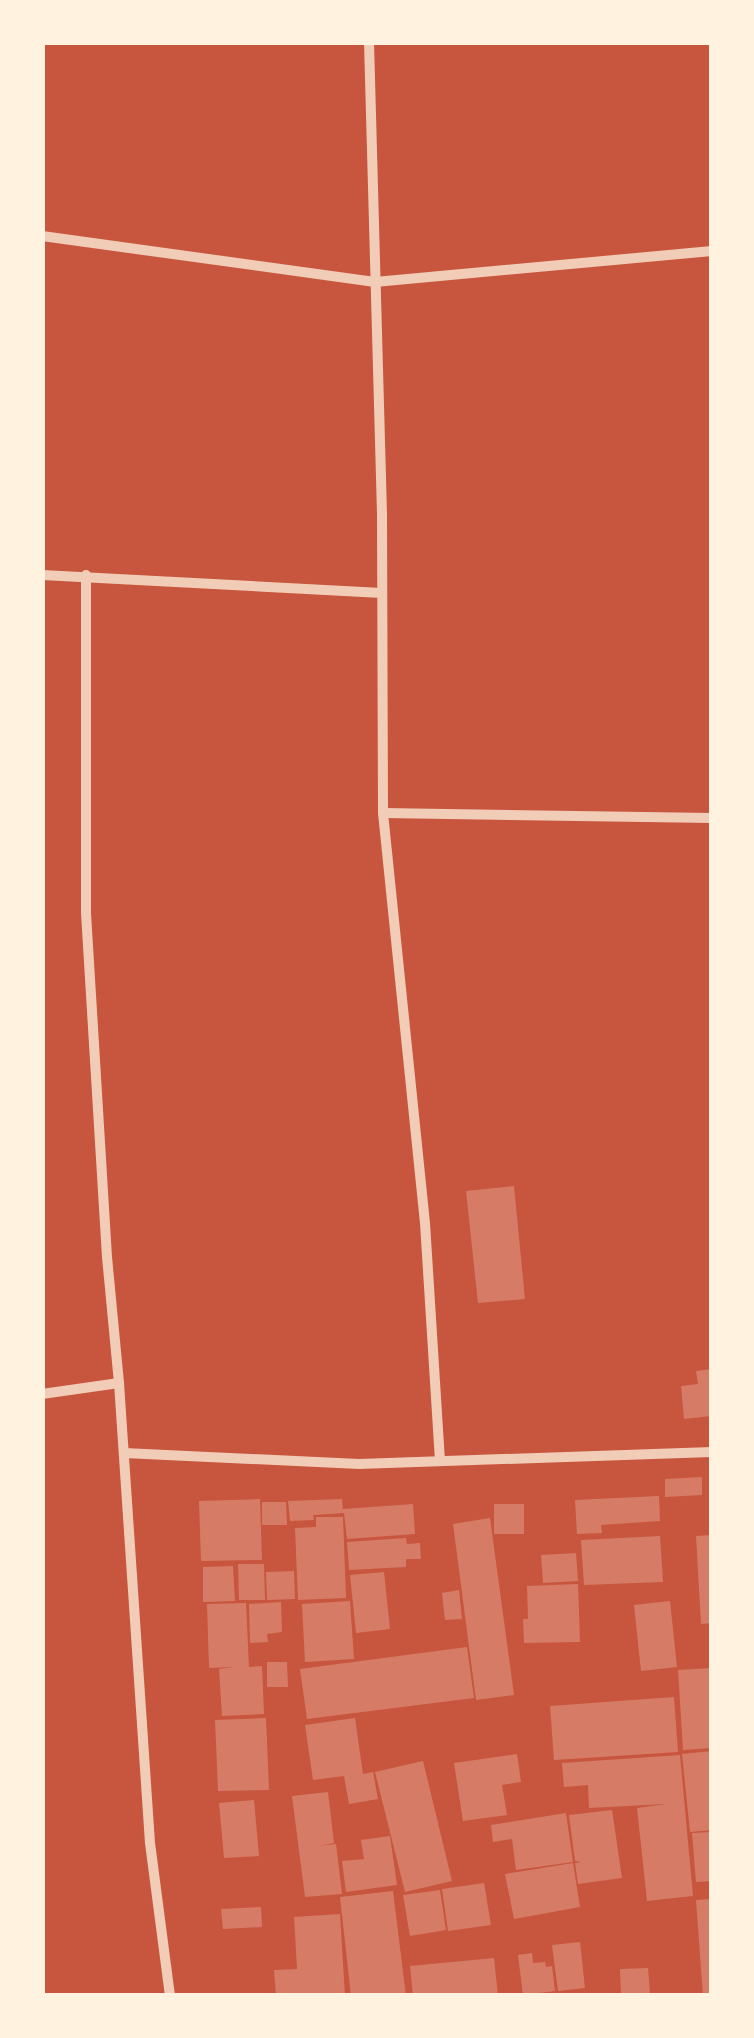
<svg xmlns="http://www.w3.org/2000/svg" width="754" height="2038" viewBox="0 0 754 2038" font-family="Karla,sans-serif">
<rect width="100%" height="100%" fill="#c8553d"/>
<!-- building -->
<g fill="#d67c66">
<path d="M514 1186 525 1299 478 1303 466 1191Z"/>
<path d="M712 1369V1416L684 1419 681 1386 698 1384 696 1371Z"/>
<path d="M702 1477V1495L665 1497V1479Z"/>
<path d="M659 1496 660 1521 601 1525 602 1533 577 1534 575 1500Z"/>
<path d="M260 1499 262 1560 201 1561 199 1501Z"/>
<path d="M342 1499 343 1509 413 1504 415 1534 347 1539 344 1513 313 1515 314 1520 290 1521 288 1501Z"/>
<path d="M262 1502H286L287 1525H262Z"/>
<rect x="494" y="1504" width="30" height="30"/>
<path d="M316 1517H343L346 1598 298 1600 295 1528 316 1527Z"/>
<path d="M490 1518 514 1695 476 1700 453 1524Z"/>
<path d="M712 1535V1623L701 1624 696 1536Z"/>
<path d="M660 1536 663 1582 584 1585 581 1540Z"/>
<path d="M406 1538 407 1544 420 1543 421 1559H406V1567L349 1570 347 1542Z"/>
<path d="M576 1553 578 1581 543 1583 541 1555Z"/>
<path d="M238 1564H264L265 1600H239Z"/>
<path d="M233 1566 235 1601 203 1602V1567Z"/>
<path d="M294 1571 295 1599 267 1600 266 1572Z"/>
<path d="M384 1572 390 1629 356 1633 350 1575Z"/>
<path d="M578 1584 580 1642 524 1643 523 1619H528L527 1586Z"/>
<path d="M459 1590 462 1619 445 1620 442 1593Z"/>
<path d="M350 1601 354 1659 305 1662 302 1604Z"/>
<path d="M670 1601 677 1667 641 1671 634 1605Z"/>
<path d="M281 1602 282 1632 267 1634 268 1642 250 1643 249 1604Z"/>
<path d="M246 1603 249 1667 262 1666 264 1714 222 1716 219 1669 234 1667 209 1668 207 1604Z"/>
<path d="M467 1647 474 1698 307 1719 300 1669Z"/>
<path d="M267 1662H287L288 1687H267Z"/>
<path d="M712 1668V1748L683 1750 678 1670Z"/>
<path d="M674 1697 678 1752 554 1760 550 1706Z"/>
<path d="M266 1718 269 1790 218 1791 215 1720Z"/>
<path d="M355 1718 363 1774 373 1772 378 1799 349 1804 344 1776 313 1780 305 1725Z"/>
<path d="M712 1751V1830L690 1832 682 1754Z"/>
<path d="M517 1754 521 1782 502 1785 507 1815 463 1821 454 1763Z"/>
<path d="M680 1755 693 1896 647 1901 637 1808 666 1804 589 1808 588 1785 564 1787 562 1763Z"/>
<path d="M423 1761 452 1881 405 1892 375 1772Z"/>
<path d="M328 1792 334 1843 319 1846 336 1844 342 1894 305 1897 292 1796Z"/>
<path d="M254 1800 259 1856 224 1858 219 1803Z"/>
<path d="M612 1810 622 1878 578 1884 575 1863 581 1862 575 1861 569 1815Z"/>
<path d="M566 1813 573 1862 516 1870 512 1839 493 1842 491 1825Z"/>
<path d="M712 1832V1881L696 1882 692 1833Z"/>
<path d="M390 1836 397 1885 346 1892 342 1861 364 1859 361 1840Z"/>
<path d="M573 1863 580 1907 514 1919 505 1874Z"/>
<path d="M484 1883 491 1925 448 1931 442 1889Z"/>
<path d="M440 1890 446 1930 410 1936 403 1895Z"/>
<path d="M393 1891 406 1996H351L340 1897Z"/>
<path d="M712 1899V1996H703L696 1900Z"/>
<path d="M261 1907 262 1927 223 1929 221 1909Z"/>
<path d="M340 1914 345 1996H276L274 1970 297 1969 294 1917Z"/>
<path d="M580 1942 585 1988 558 1991 552 1945Z"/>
<path d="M532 1953 533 1963 545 1962 546 1967 552 1966 555 1991 523 1995 518 1955Z"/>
<path d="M494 1958 498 1996H413L410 1966Z"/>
<path d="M648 1968 650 1993 621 1995 620 1969Z"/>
</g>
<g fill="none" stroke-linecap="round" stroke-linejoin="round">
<!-- minor -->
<g stroke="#f1ccb7" stroke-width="10">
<path d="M369 42 382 514 383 813 425 1223 440 1461"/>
<path d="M42 236 375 282 712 251"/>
<path d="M42 575 382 593"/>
<path d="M86 575V913L107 1257 119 1383 150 1843 170 1996"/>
<path d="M383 813 712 818"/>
<path d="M42 1394 119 1383"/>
<path d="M124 1453 359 1464 712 1452"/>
</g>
</g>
<!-- border -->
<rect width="754" height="2038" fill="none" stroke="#fff3e0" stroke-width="90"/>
</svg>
